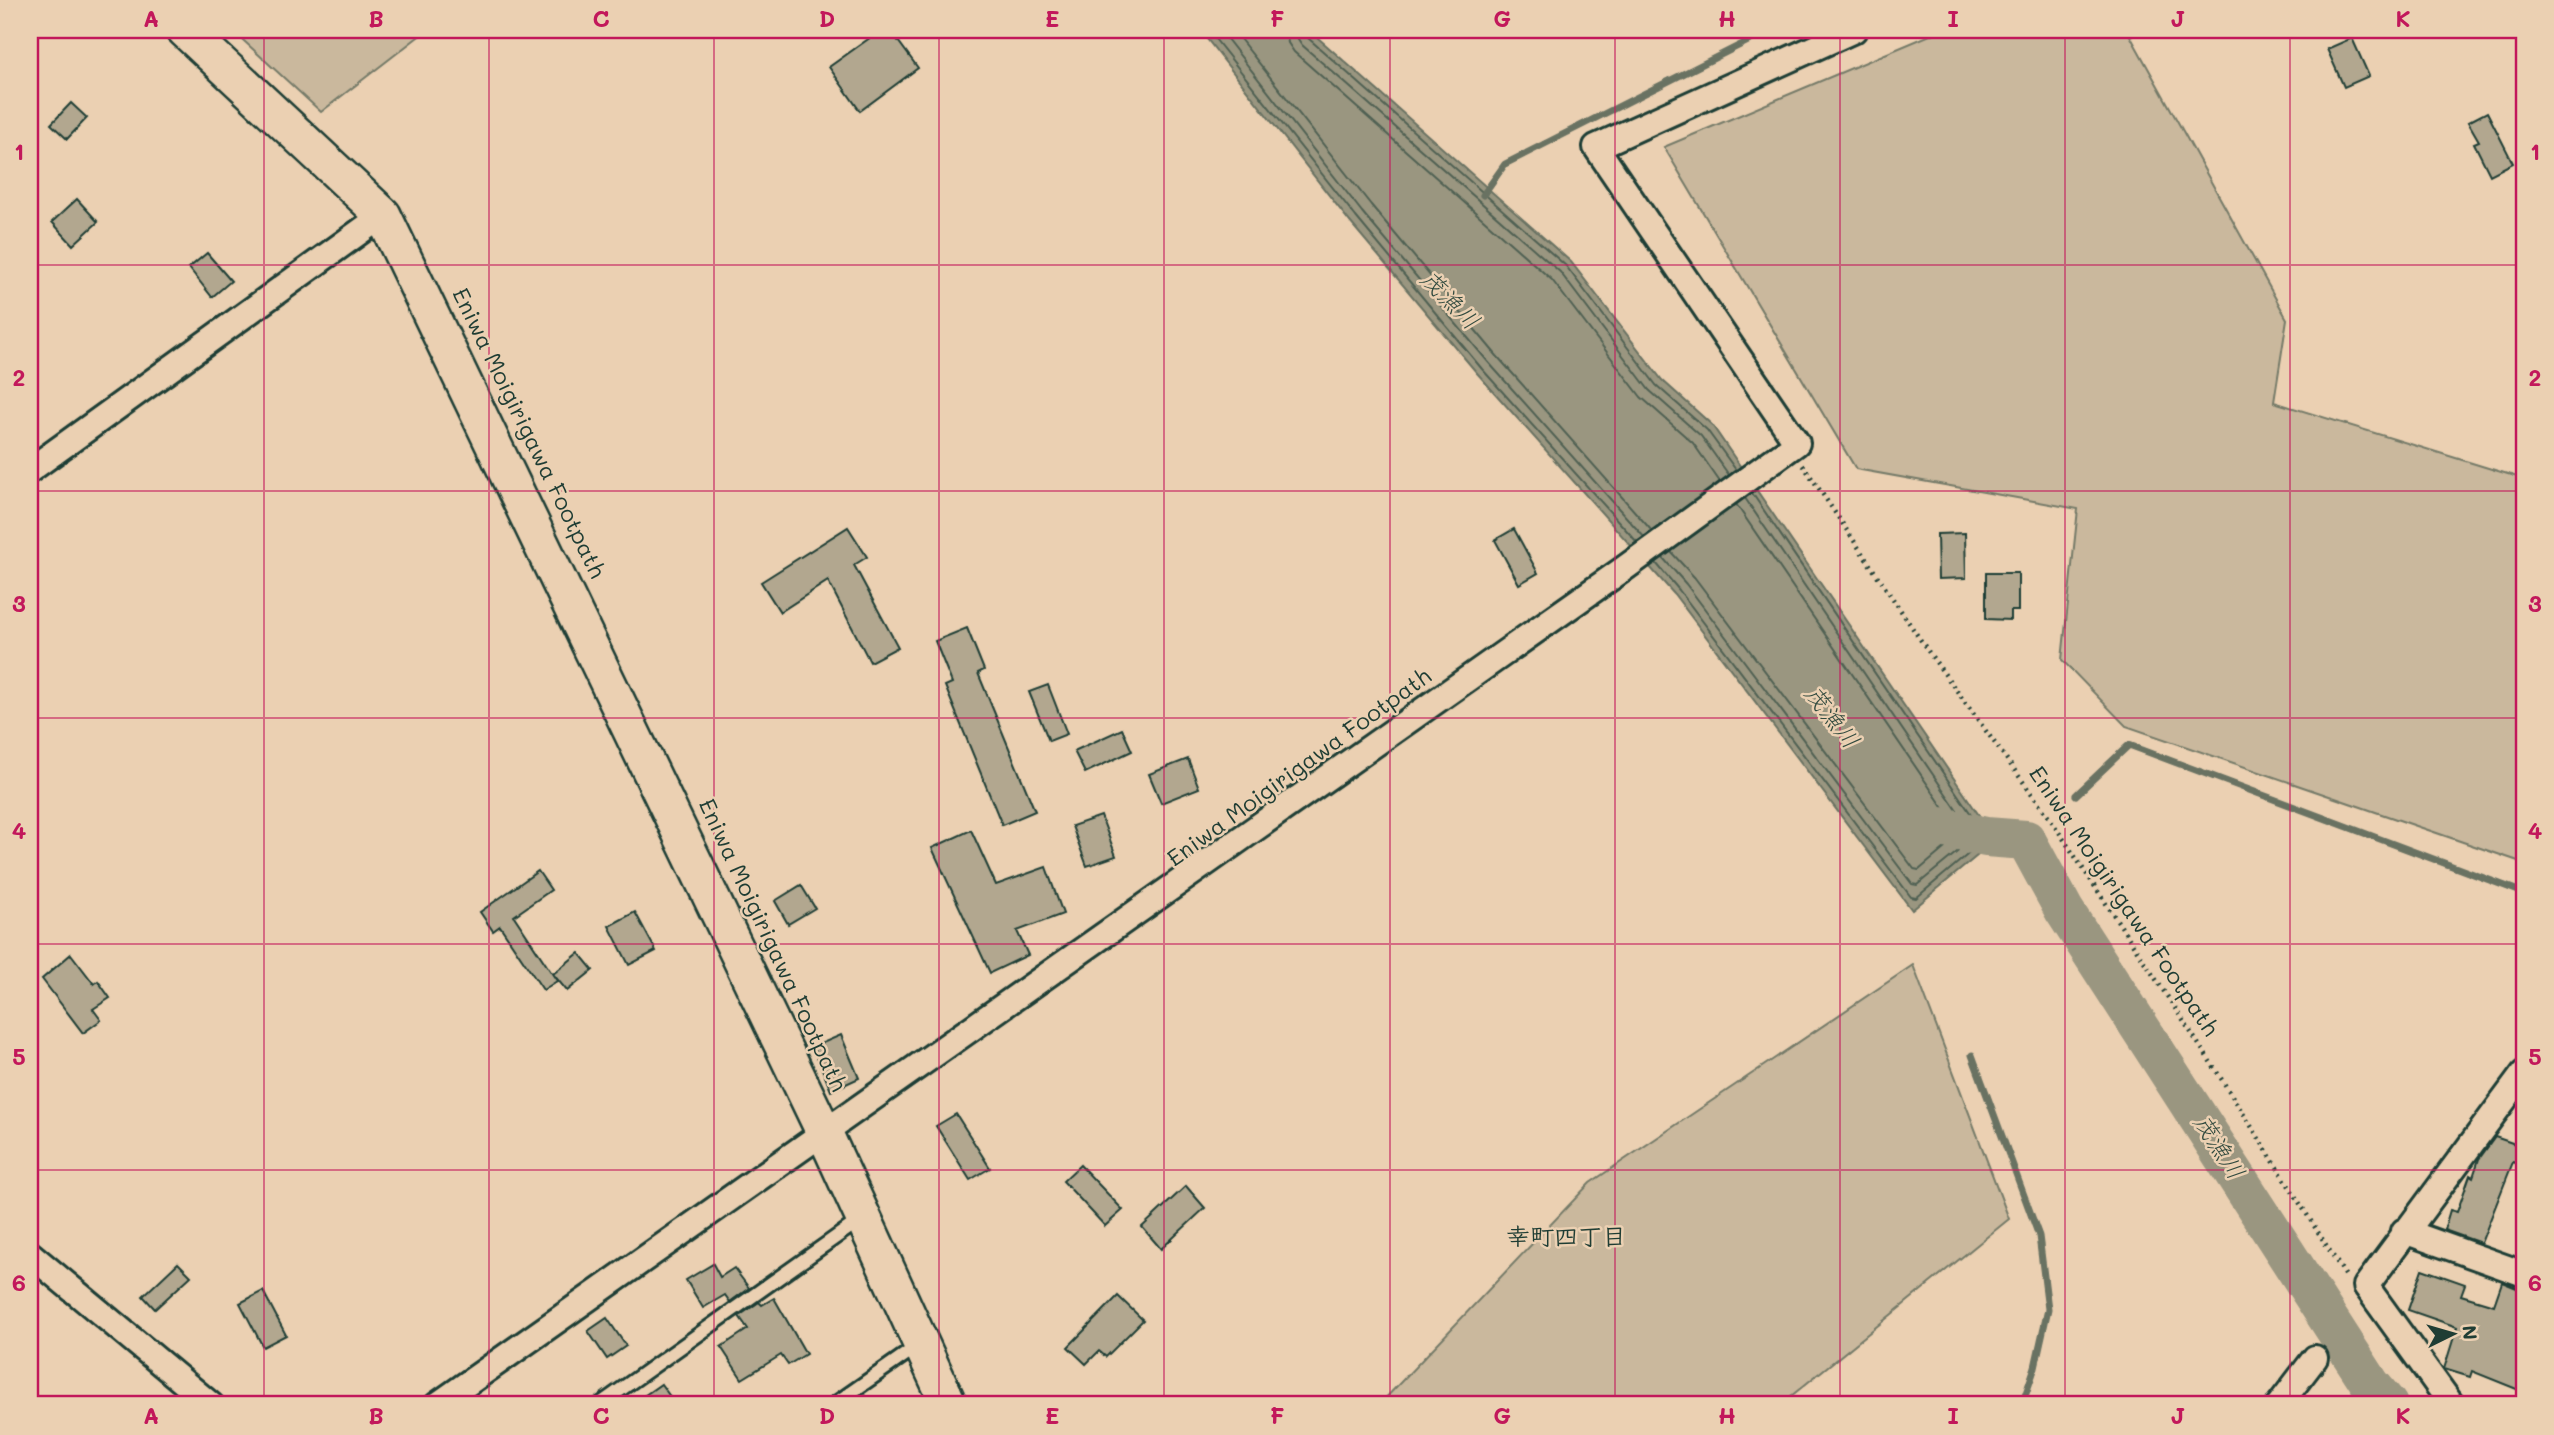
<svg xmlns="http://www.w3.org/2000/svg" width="2554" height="1435" viewBox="0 0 2554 1435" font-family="Mali,'Klee One',sans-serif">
<rect width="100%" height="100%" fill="#ebd0b2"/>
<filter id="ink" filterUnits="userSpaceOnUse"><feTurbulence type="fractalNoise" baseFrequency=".0143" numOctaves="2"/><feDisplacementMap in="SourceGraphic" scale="14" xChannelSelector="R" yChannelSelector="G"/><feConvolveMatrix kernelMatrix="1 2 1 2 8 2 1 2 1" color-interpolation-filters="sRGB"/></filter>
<g filter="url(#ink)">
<!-- green -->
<g fill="#cab89d" stroke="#747a68" stroke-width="2">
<path d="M232 30H427L321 112Z"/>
<path d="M1942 30H2127L2287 319 2274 402 2524 479V863L2126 726 2062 660 2078 509 1856 469 1664 147Z"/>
<path d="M1913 965 2009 1219 1780 1405H1740L1738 1403 1735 1405H1379L1590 1183Z"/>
</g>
<!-- water -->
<path fill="#9a9680" stroke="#697262" stroke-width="2" d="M1200 30H1309L1571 262 1662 380 1712 425 1996 840 1912 910 1674 594 1477 373 1350 222Z"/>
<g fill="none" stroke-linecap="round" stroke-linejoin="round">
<!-- shore -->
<g stroke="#506152" stroke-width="2">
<path d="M1208 30 1356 217 1482 369 1637 542"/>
<path d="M1220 30 1362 212 1489 363 1644 537"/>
<path d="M1233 30 1371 205 1497 356 1652 531"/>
<path d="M1286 30 1288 43 1294 52 1552 280 1641 397 1693 443 1720 482"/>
<path d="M1296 30 1298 39 1302 45 1560 272 1649 390 1701 436 1729 475"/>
<path d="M1305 30 1308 38 1566 266 1656 385 1707 430 1736 470"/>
<path d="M1671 552 1695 578 1914 869 1919 870 1959 836 1960 832 1736 504"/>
<path d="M1663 558 1686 584 1912 884 1917 885 1973 839 1974 835 1745 498"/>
<path d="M1656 563 1679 590 1911 897 1916 898 1985 840 1986 836 1752 493"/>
</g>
<!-- stream -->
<g stroke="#697262" stroke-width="7">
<path d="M1483 195 1505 164 1770 30"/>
<path d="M2076 795 2129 745 2524 893"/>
<path d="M1972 1055 2039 1236 2048 1309 2035 1367 2022 1405"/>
</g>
<!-- river -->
<path stroke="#9a9680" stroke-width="40" d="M1941 827 1986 837 2026 840 2064 910 2371 1385 2388 1405"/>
</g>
<!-- building -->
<g fill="#b2a78f" stroke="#1f3d34" stroke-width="2">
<path d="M881 30H890L918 68 860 111 829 67Z"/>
<path d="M2352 38 2369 76 2344 87 2327 49Z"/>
<path d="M71 103 87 118 67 139 51 124Z"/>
<path d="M2487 112 2513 163 2490 175 2474 143 2479 141 2468 122Z"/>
<path d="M77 199 98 222 73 245 52 222Z"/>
<path d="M207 253 231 281 212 297 189 268Z"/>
<path d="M848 527 867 557 854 565 898 647 870 662 828 581 780 612 761 582Z"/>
<path d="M1514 529 1538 573 1519 584 1495 540Z"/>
<path d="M1965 533 1966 578 1938 579 1937 534Z"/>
<path d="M1986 573H2018V611H2010V620L1986 619Z"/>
<path d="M967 628 984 670 978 673 1035 811 1002 825 945 686 952 683 935 641Z"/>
<path d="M1048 685 1067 734 1049 741 1029 692Z"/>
<path d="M1122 729 1132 751 1085 773 1074 751Z"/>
<path d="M1188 759 1199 788 1161 803 1149 774Z"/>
<path d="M1101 816 1116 856 1087 866 1072 826Z"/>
<path d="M971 830 996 885 1046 867 1063 914 1017 931 1028 955 990 973 932 848Z"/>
<path d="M538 871 551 890 514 916 557 981 543 990 500 926 493 931 480 912Z"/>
<path d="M801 885 815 908 788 924 775 901Z"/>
<path d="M635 912 656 951 629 965 609 926Z"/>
<path d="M579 953 593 970 567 991 553 974Z"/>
<path d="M71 954 94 984 98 981 110 998 93 1009 101 1020 83 1033 42 979Z"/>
<path d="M841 1035 859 1078 831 1091 813 1047Z"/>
<path d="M956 1114 990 1168 970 1180 936 1126Z"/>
<path d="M2495 1137 2524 1147V1166L2513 1162 2481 1243 2444 1230 2450 1210 2457 1212 2470 1175 2473 1177 2479 1159Z"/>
<path d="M1080 1165 1123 1210 1105 1226 1063 1181Z"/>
<path d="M1186 1186 1205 1208 1161 1249 1142 1227Z"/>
<path d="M178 1263 191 1276 155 1309 143 1296Z"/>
<path d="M713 1264 720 1277 734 1268 749 1288 730 1302 725 1295 703 1308 686 1280Z"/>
<path d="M2422 1269 2465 1284 2461 1295 2494 1305 2502 1282 2524 1291V1392L2472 1371 2470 1377 2444 1369 2457 1327 2408 1310Z"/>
<path d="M263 1291 286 1335 263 1347 240 1303Z"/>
<path d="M1118 1296 1143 1320 1106 1357 1099 1351 1086 1364 1068 1347Z"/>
<path d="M774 1298 806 1354 788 1365 781 1355 742 1379 721 1347 748 1329 739 1316 759 1302 762 1305Z"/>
<path d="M607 1318 626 1346 607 1359 588 1331Z"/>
<path d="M661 1384 676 1405H631Z"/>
</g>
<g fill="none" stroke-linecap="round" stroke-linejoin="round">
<!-- lane casing -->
<g stroke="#1f3d34" stroke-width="18">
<g id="lane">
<path d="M599 1405 860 1220"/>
<path d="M833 1405 919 1345"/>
</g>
</g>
<!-- street casing -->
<g stroke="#1f3d34" stroke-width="30">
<g id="street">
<path d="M30 470 383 215"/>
<path d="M2404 1231 2524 1274"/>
<path d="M30 1254 211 1405"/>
<path d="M437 1405 1622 570 1797 443 1596 147 1854 30"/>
<path d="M2279 1405 2315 1358"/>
<path d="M2452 1405 2366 1286 2524 1073"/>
</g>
</g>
<!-- secondary casing -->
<g stroke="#1f3d34" stroke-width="40">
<path id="secondary" d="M185 30 383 215 824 1132 949 1405"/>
</g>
<!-- path -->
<path stroke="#1f3d34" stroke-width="4.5" stroke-dasharray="2 5" stroke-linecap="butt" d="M1803 465 1930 654 2053 823 2217 1072 2347 1278"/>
<!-- lane -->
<use href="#lane" stroke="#ebd0b2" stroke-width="12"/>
<!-- street -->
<use href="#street" stroke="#ebd0b2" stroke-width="24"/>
<!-- secondary -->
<use href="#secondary" stroke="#ebd0b2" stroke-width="35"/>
</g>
</g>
<!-- grid -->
<path fill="none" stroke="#c2185b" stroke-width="2" stroke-opacity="0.55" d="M264 30V1405M489 30V1405M714 30V1405M939 30V1405M1164 30V1405M1390 30V1405M1615 30V1405M1840 30V1405M2065 30V1405M2290 30V1405M30 265H2524M30 491H2524M30 718H2524M30 944H2524M30 1170H2524"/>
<g text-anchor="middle" stroke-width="5" stroke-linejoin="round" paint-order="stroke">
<!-- street labels -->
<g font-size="23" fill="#1f3d34" stroke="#ebd0b2">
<text transform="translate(529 433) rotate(64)" y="8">Eniwa Moigirigawa Footpath</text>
<text transform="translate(1299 767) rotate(-36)" y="8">Eniwa Moigirigawa Footpath</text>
<text transform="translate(2124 901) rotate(56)" y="8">Eniwa Moigirigawa Footpath</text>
<text transform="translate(773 945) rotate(65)" y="8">Eniwa Moigirigawa Footpath</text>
</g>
<!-- water labels -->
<g font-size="24" font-style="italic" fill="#314a3f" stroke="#ebd0b2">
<text transform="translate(1450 300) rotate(45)" y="8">茂漁川</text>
<text transform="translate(1832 717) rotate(52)" y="8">茂漁川</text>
<text transform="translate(2219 1147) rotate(57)" y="8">茂漁川</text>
</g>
<!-- neighbourhood labels -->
<g font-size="24" font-weight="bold" fill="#1f3d34" stroke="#ebd0b2">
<text x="1566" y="1245">幸町四丁目</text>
</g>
</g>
<!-- margin -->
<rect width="2554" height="1435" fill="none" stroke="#ebd0b2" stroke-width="77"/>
<!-- north arrow -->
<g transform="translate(2453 1334) rotate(85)" stroke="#ebd0b2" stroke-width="5" paint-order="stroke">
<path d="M0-5L12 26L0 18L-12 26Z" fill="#1f3d34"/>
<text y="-10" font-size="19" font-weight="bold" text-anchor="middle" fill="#1f3d34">N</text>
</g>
<rect x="38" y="38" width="2478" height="1358" fill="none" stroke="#c2185b" stroke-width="2.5"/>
<g font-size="23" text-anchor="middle" font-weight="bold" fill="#c2185b">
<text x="151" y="27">A</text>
<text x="376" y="27">B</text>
<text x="601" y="27">C</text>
<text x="827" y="27">D</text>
<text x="1052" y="27">E</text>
<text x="1277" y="27">F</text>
<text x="1502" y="27">G</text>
<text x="1727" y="27">H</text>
<text x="1953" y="27">I</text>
<text x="2178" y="27">J</text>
<text x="2403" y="27">K</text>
<text x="19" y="160">1</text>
<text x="2535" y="160">1</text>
<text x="19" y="386">2</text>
<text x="2535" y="386">2</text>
<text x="19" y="612">3</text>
<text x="2535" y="612">3</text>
<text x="19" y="839">4</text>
<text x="2535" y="839">4</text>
<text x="19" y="1065">5</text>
<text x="2535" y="1065">5</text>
<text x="19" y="1291">6</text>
<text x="2535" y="1291">6</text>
<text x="151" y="1424">A</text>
<text x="376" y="1424">B</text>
<text x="601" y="1424">C</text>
<text x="827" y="1424">D</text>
<text x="1052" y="1424">E</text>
<text x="1277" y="1424">F</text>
<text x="1502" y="1424">G</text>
<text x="1727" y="1424">H</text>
<text x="1953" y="1424">I</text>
<text x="2178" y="1424">J</text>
<text x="2403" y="1424">K</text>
</g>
</svg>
